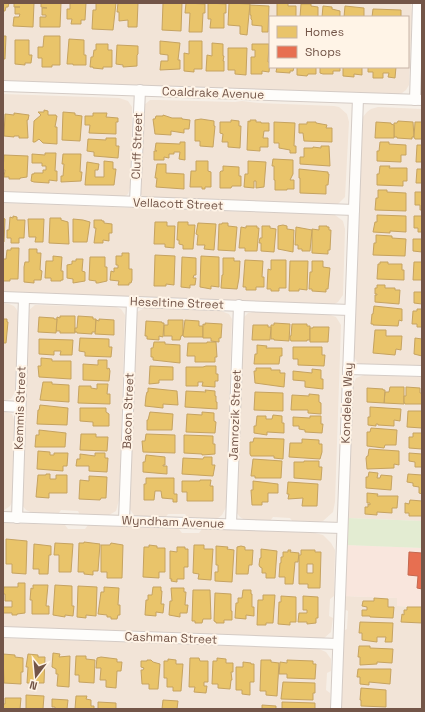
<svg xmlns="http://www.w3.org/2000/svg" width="425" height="712" viewBox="0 0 425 712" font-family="'Space Grotesk',sans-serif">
<rect width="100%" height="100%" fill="#f6efe7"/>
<!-- residential -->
<g fill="#f2e4d7" fill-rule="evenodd">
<path d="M3 3H411L412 14 409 85 406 90 402 93 395 95 3 81ZM270 17H408V67H270Z"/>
<path d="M3 94 119 98 128 101 132 107V117L130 188 128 194 122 198 3 194Z"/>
<path d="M150 100H158L235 102 242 101 259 103 334 106 339 107 347 114 349 122 345 197 337 205 144 198 139 192 143 106Z"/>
<path d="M378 107 422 109V368L362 365 357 362 354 357 362 122 363 117 367 112 371 109Z"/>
<path d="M3 203 335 215 343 221 345 229 343 295 338 302 331 306 3 294Z"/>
<path d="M3 303 9 304 14 306 17 310 18 314 15 392 11 399 3 401Z"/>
<path d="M35 305 116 307 121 309 125 315 119 500 116 511 109 515H80L78 511 61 510 58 514 33 513 26 510 22 505 28 311Z"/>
<path d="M145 308 221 311 229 314 232 319 226 507 222 515 218 518H188L185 514H168L165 518 141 517 134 515 129 508 137 312Z"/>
<path d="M254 312 330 315 336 317 341 325 335 502 333 512 323 521 318 522H293L290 518 273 517 270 521 245 520 240 517 236 512 242 319 248 313Z"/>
<path d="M364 375 422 377V521L348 518 352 388 356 378Z"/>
<path d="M3 411 12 414 15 422 13 500 10 506 3 511Z"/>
<path d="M3 523 65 525 68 529H85L88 525 179 529 182 533H199L202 529 315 533 323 535 331 543 335 550 334 596 330 599 329 616 333 618 331 632 323 639 3 629Z"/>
<path d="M344 596 397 598V606L422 607V709H340L343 631 347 629 348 611 344 609Z"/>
<path d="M3 638 319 649 326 652 331 659V671L327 673 326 690 330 693V709H3Z"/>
</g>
<!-- commercial -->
<path fill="#f9e6dd" d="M346 545 422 548V607L397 606V598L344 596Z"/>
<!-- green -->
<path fill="#e3ecd2" d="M348 518 422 521V548L346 545Z"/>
<!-- homes -->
<g fill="#e9c46a" stroke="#c6a360" fill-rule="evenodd">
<path d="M3 3H9L8 7H6L5 11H3Z"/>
<path d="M14 3H34L33 27 13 26 14 17H19L20 14H15V7H20H14Z"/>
<path d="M41 3H61L60 27H40V17H46V15H42V8H47L41 7Z"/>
<path d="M70 3H86L85 20H81V24H71L72 19H67V9H70Z"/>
<path d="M96 3H116L113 30 92 29 93 10H96Z"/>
<path d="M118 3H138L137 27H128V20L119 21V12H117Z"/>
<path d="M163 3H182L181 31 162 30Z"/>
<path d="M186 3 205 4V13H203L202 32H189L190 13H185Z"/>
<path d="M208 3 226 4V13H224V28H210L211 19H208Z"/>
<path d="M229 3 250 4 247 35 240 34V26L228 25Z"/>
<path d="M277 3H288V6H296V17H277Z"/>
<path d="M301 4H311V6L318 7V17H300Z"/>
<path d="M250 5 269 6 268 32H262V26L252 25V20L251 19V15H250Z"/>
<path d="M323 6 332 7V9L340 11V17H322Z"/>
<path d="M345 6 364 8V17H344Z"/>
<path d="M373 9 401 10V17H372Z"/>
<path d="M3 36H6L5 59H3Z"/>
<path d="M44 36H60V65H52V67H42V58H38V47H43Z"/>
<path d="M69 39 84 40V55H86V65H73V64H67Z"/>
<path d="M15 40H29V55H32L31 63H25V65L15 64Z"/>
<path d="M160 41 180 43 178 60H180V69L160 70 161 61H168V55L160 54Z"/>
<path d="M189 41H202V69H194V72L184 71V53L189 54Z"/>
<path d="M212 43 223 44V56H224L223 61H224V71H206L207 55 212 56Z"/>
<path d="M96 44H108V50H112V67H103V69L93 68V67H90L91 57H93L94 50H96Z"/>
<path d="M252 44H269L268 62H270L269 72 262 71V74H251V57H255V50H252Z"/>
<path d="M117 45 138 46V54L137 55V66L123 67V65L116 64Z"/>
<path d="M228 48H247L246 75 235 74V70H228Z"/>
<path d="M277 67H294L293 71H290V73L276 72Z"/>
<path d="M297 67H316V74H308L307 76 297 75Z"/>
<path d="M320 67H340V71H333V74H323L320 73Z"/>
<path d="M343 67H362V75L354 74V77L343 76Z"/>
<path d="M368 67H396L395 78 388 77 389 73H383V78H373V72H368Z"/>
<path d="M44 110 48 111V115H56V116H57L55 127H57V144L43 143 39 139 35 142H33L34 121 41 115 38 112H44Z"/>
<path d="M63 112 75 113V115L82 116 80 141 62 140Z"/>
<path d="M14 113 29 115 28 120H27L28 138H19V136H14V137L4 136 5 114 14 115Z"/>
<path d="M93 113H107L106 117 118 118V122H116V134L89 133 90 125H85V116H93Z"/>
<path d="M163 115 172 118H182V119L190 120 189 129H184V133L171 131V135L155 134 153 119H155L156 116H163Z"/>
<path d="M201 119 214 121V126H215L213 147 200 146V141H195V120Z"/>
<path d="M231 120 239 121V126H241L240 148 228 147V142H222L223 134 220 133V122H231Z"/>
<path d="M250 120H256V122H261V123H269V131H264L263 138H268V147H260V151L247 150 248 121 250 122Z"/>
<path d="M398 121 413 122 414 137H412V139L397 138V137H394V123H397Z"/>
<path d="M274 122 295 123 294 146H296V153H290V150L279 148V143H274Z"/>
<path d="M307 122H316V123L327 125 326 128H332V142L304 141 303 133H299V124H307Z"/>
<path d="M376 122 391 123V124L394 125V138H375Z"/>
<path d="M415 122H422V139H415L414 137Z"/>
<path d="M106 138H116V146H119L118 158 94 156V152L87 151 88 139 106 140Z"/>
<path d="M180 142H185V160L179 159 180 152H174V154H169V158L164 157V160H154V151H157L155 150 156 143 180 144Z"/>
<path d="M380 142H389V144L406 145V155H401V162L377 161V151H379Z"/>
<path d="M417 145H422V162H416Z"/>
<path d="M321 146H329L330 166 300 164V157H304V148H313V147L321 148Z"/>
<path d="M45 153H56L55 171H57V181L49 180V183L34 182 31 181 32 174H34V173H43V170H46V166H42V163H32V154L45 155Z"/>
<path d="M63 154H81L80 172H82L81 181 61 182V176H63L64 164H62Z"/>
<path d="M4 155 28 156 27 177 20 178V179H9V177H4L5 170H3Z"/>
<path d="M273 159 293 160V174L290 180H294V189H287V190H275V180H274V166H272Z"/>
<path d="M104 161 113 162V169H116L114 185H85L87 162 99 164 98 170H95V177H104Z"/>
<path d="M196 161H208V171L211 172V187H205V189H202V187H190L191 171H196Z"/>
<path d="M248 161 266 162 264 187 256 188V181H254V188L244 187 245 174H248Z"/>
<path d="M157 164H166V173L184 174V189L156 187 157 178H155Z"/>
<path d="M223 166 239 167V176H241V186H232L231 188H220V172L221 171H223Z"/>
<path d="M380 166H390L389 168H407V181H403V186L377 185V174H379Z"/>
<path d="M299 169 328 172V174H329L328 185H326V194L300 193V178H299Z"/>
<path d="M417 169H422V183H416Z"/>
<path d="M378 190H387V192L406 193V211L375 210 376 198H378Z"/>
<path d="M415 192H422V210H420V205H415Z"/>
<path d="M377 215 406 216V232L390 231V233L373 232 375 222H377Z"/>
<path d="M13 216 17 217V220H25L24 238H19V243H11V238H7V230H9L10 217 13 218Z"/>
<path d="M414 216H422V232H418V228H414Z"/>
<path d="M3 218 5 219 4 242H3Z"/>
<path d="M50 218H61V220L68 222 69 244 49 243Z"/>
<path d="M28 219H44L43 242H35L36 237H29Z"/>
<path d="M73 219 83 220 90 222 87 242H73Z"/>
<path d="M94 220H102V221H104V223L112 224V233H109V241L103 240V243H94L96 228H94Z"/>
<path d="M155 222H167V226H175L174 248 165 247V244H154Z"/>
<path d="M178 222H188V225H195L193 249H183V245L179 244V240H177Z"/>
<path d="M198 223 216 224 214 250 204 249 205 245H197L198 235 196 234Z"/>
<path d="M222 223H228V226L237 227 235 251 218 250 219 224H222Z"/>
<path d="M283 225 287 226V229L294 230 293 252 278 249V226Z"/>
<path d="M246 226H257V228H259L257 251H245V248H239L241 227 246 228Z"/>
<path d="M262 226H270V228L276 229 274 252 261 251V243H259L260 238H262Z"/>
<path d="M319 226H327V227H329V230H331L330 250H328V254L312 253V229L319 230Z"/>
<path d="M296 227 312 230 310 251H302V249H298V245H295Z"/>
<path d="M376 235 392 236V238L406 239 405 256 373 255 374 243H376Z"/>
<path d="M413 239H422V252L413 251Z"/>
<path d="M11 248H19L18 279H10V281H3V259H6L7 250H11Z"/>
<path d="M29 249H37V253H41L40 270 42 271 41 280H34V283L24 282V267L25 262H29Z"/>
<path d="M122 253H129V269H132V280L131 283H129V285H118L119 281 110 280 111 271 114 272V268H118V265H116V256H122Z"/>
<path d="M155 255 175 256 174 285 166 284V286H154Z"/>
<path d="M53 256 62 257 61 271H63V280H61V281H51V278H45L46 261H53Z"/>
<path d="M201 256 219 257V287L211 286V289L200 287Z"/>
<path d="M90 257H105V267H107V281L98 283H96V281L89 280Z"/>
<path d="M182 257 196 258V275H194L193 278H196L195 285H190V288L181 287Z"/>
<path d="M223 258H234V261H240L239 278 237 289 221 288 222 275H223Z"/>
<path d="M76 259H83L82 271 85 272V281L73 283V279L67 278V265L72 264V261H76Z"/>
<path d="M245 260 263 261 262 277H264V287H256V290H246V287H243Z"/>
<path d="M271 260H286V288H279V291H271V289H267L268 269 271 270Z"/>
<path d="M290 261H308L307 290 299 289V291H289Z"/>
<path d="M312 261H323V267L330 268 328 289H326V292L312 291V289H309L310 272H312Z"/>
<path d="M380 262H388V264H402V270H404V280L377 279 378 264H380Z"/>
<path d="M414 262H422V280H413Z"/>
<path d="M377 285H385V288H395V290H400L399 304 375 302V295H377V294H375V288H377Z"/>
<path d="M414 292H422V304L414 303Z"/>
<path d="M374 306 402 309V321L399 320 398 326 373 325V324H371L372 314H373Z"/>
<path d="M417 309H422V327H417V324H412L413 311H417Z"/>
<path d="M3 316V319H7V322H8L6 343H3Z"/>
<path d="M60 316H75V333H60V331H56L57 317 60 318Z"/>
<path d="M78 316 93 317V319H96V332H92V334L77 333V332H75V328H77Z"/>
<path d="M39 317 54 318V319H57L56 333 38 332Z"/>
<path d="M99 319 114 320V335L95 334 96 320 99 321Z"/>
<path d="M168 320H183V335L181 336 180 340H172V336H164V325H168Z"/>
<path d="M185 320 199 321V326H203V337H184L183 335Z"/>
<path d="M146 321 162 322V323H164L163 337 159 336V340L147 339V336H145Z"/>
<path d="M205 323 222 324 221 338H219V342L211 341V338H203V324L205 325Z"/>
<path d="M274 323 290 324 289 341 274 340V339H271V325H274Z"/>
<path d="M292 324H307V326H310V340H307V341H291L290 339V336H291Z"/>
<path d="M253 325H268V327H271L270 340H252Z"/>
<path d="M313 327H329L328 342H310V328H313Z"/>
<path d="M375 330H386V336H402L401 350 396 349 395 355 373 353Z"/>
<path d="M80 338 109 339V347H112L111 357 85 356V352L79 351Z"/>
<path d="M415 338 422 339V356L414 354Z"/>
<path d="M39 339 73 340 72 355H60L61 351H54V355L39 354Z"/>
<path d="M154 342H165V344L180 345V363L153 360V357H151V348H153Z"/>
<path d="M207 342H216L217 357H215V362H195V356H187L188 343H207Z"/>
<path d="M257 345 267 346 266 348H282V356H280L279 364H254L255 354H257Z"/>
<path d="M293 347H322V355H325L324 366 298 365V359H293Z"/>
<path d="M41 358 52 359V361H71V379L39 377 38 366H41Z"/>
<path d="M98 360H107V369L109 368 110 371 109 381 83 380V364L98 365Z"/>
<path d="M150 366 173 367V380H159V383L149 384Z"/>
<path d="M206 366H216V374H218V381H215V387L202 386 203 382H198V386H186V367H203Z"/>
<path d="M256 368H271V370H280V373H285L284 387 255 383 254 371H256Z"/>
<path d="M312 369 321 370V379H323V389L305 387V381L293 380V371L312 373Z"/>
<path d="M43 382H52V384L69 385V402L40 400Z"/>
<path d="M97 384H108L107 394H110V404L78 403 79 386H91V388L97 389Z"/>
<path d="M390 387H404V404L384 403 385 392H389Z"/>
<path d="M406 387 420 388V393H422V404H405L404 402V396H406Z"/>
<path d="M148 388 177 391 178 405 163 404V408L145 406 146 396 147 392H148Z"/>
<path d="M367 388 383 389V390H385L384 403 367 402Z"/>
<path d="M205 390 215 391V396H216V402H217V409L185 407 186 391 206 392Z"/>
<path d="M255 392 283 393V411L254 410Z"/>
<path d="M309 394 319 395V402L321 403V414L308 413V410H291L292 395 309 396Z"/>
<path d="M40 405 68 408 67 425 37 424 38 410H39Z"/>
<path d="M370 407 401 409 400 421 394 420V426L378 425V424H376V426L368 425V417H370Z"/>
<path d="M80 408H106V412L109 414V426H93V422L80 421Z"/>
<path d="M408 411H422V428L407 427Z"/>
<path d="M150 412 173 414 172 430H147V420H148Z"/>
<path d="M202 412 214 413V421L216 422 215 433 186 432 187 414 202 415Z"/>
<path d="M273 415 282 416V423H284V433L267 432V435L254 433V426H256L257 416H266V419H272Z"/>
<path d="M310 416H321V424H323L322 433 305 432V430L299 429V426H293V417L310 418Z"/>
<path d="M371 428 397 430 396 445H385L384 448 367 446V432H370Z"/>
<path d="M39 430 66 433 65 447H35L36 435H39Z"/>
<path d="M413 433H422V449L409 448V437H413Z"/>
<path d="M81 434H96V437H108L107 451 80 450Z"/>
<path d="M146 434 175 435V453L143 452 142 441H145Z"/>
<path d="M184 435 213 436V444H215V454L202 455V454L184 453Z"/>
<path d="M254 438 284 439 283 459 274 458V456H251L250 454V442H253Z"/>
<path d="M302 439 319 440V444H322V452L320 459 289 457 290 443H302Z"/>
<path d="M369 449 399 451V465L394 464V468L367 469 366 458 367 456H368Z"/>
<path d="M38 451 50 452V455H54V453H68L67 466H63V471L37 469Z"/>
<path d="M95 453H105V458H108L107 472 89 471V466H76L77 459H80V454L95 456Z"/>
<path d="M409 453 422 454V467H415V462L409 461Z"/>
<path d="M146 455 165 457V465H163V466H167V474L143 472V462H145Z"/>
<path d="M204 457H212V465H215L213 476 182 474 183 458 203 459Z"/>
<path d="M253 459 282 461 281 478H255V476H251Z"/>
<path d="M304 461H319V467H322L321 480 294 478V462H304Z"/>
<path d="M369 472 378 473 377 478H380L381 475 392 476 391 490 366 488V477H368Z"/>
<path d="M46 474H50V479H56V475H67V493H49V498L36 497 38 475H46Z"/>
<path d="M408 474 422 475V494L419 493V487L413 486V483L407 482Z"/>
<path d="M89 476 107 477 106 498H101L100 500 79 499 80 480 89 481Z"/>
<path d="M146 478H174V494H177V502H173V499L162 498 161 491H155L154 500H144V484H146Z"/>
<path d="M200 480H211L210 486H213V501H187V492H182V481H200Z"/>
<path d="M253 481 278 484V493H268V502H262V505H252L251 490H253Z"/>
<path d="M288 482 318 484 317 506H302L303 498 288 499 289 494H287Z"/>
<path d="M367 493 378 494 377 496H398L397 508H392V513L377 512V515L365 514V507H368V504L370 505V503H367Z"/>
<path d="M410 500 422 501V516H409V513H405V503L409 504Z"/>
<path d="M6 539 27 541 26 574 12 573V564H6Z"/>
<path d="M84 542 100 544 98 571H93V575L84 574V572H78L79 543H84Z"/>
<path d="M55 543 73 544 71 572H59V555H54Z"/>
<path d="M111 543 123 545 122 578H107V572H101V545H110Z"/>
<path d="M34 544 51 546V555H49L48 574H39V569H33Z"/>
<path d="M149 545 157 546V548H165V572H159V578L143 577 144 547H149Z"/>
<path d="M194 545H204V549H213L211 580 198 579 199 574 193 573Z"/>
<path d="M216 546 228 547 227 549 234 550 232 582 215 581V572H218V565H216Z"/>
<path d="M241 546 245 547V550H253L252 565H249L248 574H236L237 547Z"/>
<path d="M177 547H185V549H188V567H184V579H177V582L171 581 172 579H170V551L177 552Z"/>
<path d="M261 549 277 551 275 578H266V573H262V568L260 567 259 565 260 558H261Z"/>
<path d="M288 550H291L290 552 299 553 298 562H295L293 584H285V577H279L280 563H281V557H283V552H288Z"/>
<path d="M301 550H315V552H321L320 588H308V584H299V555H301ZM307 564H313V573H307Z"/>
<path d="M18 583H25V613L17 614V615H12V613H3V607H12V601H5V594H3L4 587H18Z"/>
<path d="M33 585H48L46 606H49V614H32V600H30L31 588 33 589Z"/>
<path d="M55 585 72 586V606H74L73 616 65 615V617L53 615Z"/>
<path d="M78 586 97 587 96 616 86 615V618L77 617Z"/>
<path d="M104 587 119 588 118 605H120V615H118L117 619H111V617H107V615L98 614 101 592H104Z"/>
<path d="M153 587H161V591H162L161 604H164L163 613 156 612V616L145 615 146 600H148V595H152Z"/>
<path d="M171 588H184V592H186L185 605H188L187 613H180V617L169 615 170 601H172Z"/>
<path d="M193 590H210L211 619H203L202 623H195V621H192Z"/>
<path d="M243 590H251V594H252V607H254V616L246 615V619L235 618 236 603H238V598H242Z"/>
<path d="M215 593 231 594V611H232V620H224V623H216V622L214 621Z"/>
<path d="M263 595H275L273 623H266V625H257L258 600H263Z"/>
<path d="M281 596 296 597V622H290V625L278 624 279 602H281Z"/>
<path d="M303 596 318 597V618H316V623L307 624V622H298L299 613H307V610H303Z"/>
<path d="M374 598 388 599V607H394L393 618 370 617V616H362V610H367V607L362 606 363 601H374Z"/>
<path d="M407 607H422V623L401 622 402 614 404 615V610H407Z"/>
<path d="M360 622 393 623 392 642H385L386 637H377V642L362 640V633H359Z"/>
<path d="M359 646H370V648L393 649 392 663 377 662V664L360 665V657H358Z"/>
<path d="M53 653 60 654 59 657 70 656 69 687 57 686 58 674H56V669L52 667Z"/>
<path d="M3 654 15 655V657L23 658V672H21V684L4 683Z"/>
<path d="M28 654 38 655V657H45L44 683H27L28 667H26Z"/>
<path d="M76 656H86V659L95 660 94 683 79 682V675H75Z"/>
<path d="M101 657 117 659V662H122L121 671H117L116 688 106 687V680H100L101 668H96L97 658Z"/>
<path d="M190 658H199L200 661H208V682H204V686H207L206 693 194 692 195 687H189Z"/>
<path d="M217 658 226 659V663H233V672H231L232 680H231L230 689 218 688V684H212L213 661H217Z"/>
<path d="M168 659 176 660V664H183L181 691H173V687H167V678H164V661H168Z"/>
<path d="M147 660H151L153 662 160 664 158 689H149V684H142L141 670H143L144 668 141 667V661H147Z"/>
<path d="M261 660H271V662L279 663 277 696 266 695V691H260Z"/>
<path d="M287 660 313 661V664H316L315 679 287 678V674H279L280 662 287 663Z"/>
<path d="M243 662 251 663V664H254V682H250V695L242 694V690H236V667H243Z"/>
<path d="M358 669H391L390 684 369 682V685L360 684V677H357Z"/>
<path d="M283 682 315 683V693H313V700L281 699Z"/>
<path d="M361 688 386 690V707L361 706V700H360Z"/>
<path d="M26 695 44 696 43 709H26Z"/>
<path d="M76 696H87L86 699 91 700V706H94V709H75Z"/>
<path d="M5 698H21L20 709H3V704H5Z"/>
<path d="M52 699 68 700 67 709H55V707H52Z"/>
<path d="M163 700 178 701 177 709H162Z"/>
<path d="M98 702 116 703V709H98Z"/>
<path d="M282 702 315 703V709H282Z"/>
<path d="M262 705 276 706V709H262Z"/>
</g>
<!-- shops -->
<path fill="#e76f51" stroke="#c4674e" d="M409 552 422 553V589L417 588 418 576 408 575Z"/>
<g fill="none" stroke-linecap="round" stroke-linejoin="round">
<!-- minor casing -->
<g stroke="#d4cbc5" stroke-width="12">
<g id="minor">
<path d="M3 86 422 100"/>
<path d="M415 100 418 3"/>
<path d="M3 197 354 210"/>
<path d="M135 202 140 90"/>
<path d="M3 297 350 310"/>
<path d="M348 369 422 371"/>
<path d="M3 406 20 407"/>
<path d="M3 517 342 528"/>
<path d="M17 518 24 298"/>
<path d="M124 521 132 302"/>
<path d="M231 524 239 305"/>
<path d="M3 632 338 644"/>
<path d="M336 709 358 98"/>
</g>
</g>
<!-- minor -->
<use href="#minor" stroke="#fefdfb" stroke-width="10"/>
</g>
<g text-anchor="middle" stroke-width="4" stroke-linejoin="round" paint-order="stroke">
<!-- street labels -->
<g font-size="12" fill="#735548" stroke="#fff4e7">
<text transform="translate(213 93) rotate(2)" y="4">Coaldrake Avenue</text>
<text transform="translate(137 146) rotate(-88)" y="4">Cluff Street</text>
<text transform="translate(178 204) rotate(2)" y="4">Vellacott Street</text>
<text transform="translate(177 303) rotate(2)" y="4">Heseltine Street</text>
<text transform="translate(347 403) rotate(-88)" y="4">Kondelea Way</text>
<text transform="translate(20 408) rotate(-88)" y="4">Kemmis Street</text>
<text transform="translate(128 411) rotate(-88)" y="4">Bacon Street</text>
<text transform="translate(235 415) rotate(-88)" y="4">Jamrozik Street</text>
<text transform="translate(173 522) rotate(2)" y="4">Wyndham Avenue</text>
<text transform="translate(171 638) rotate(2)" y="4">Cashman Street</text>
</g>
</g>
<!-- border -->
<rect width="425" height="712" fill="none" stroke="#735548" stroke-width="8"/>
<!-- legend -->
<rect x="269" y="16" width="140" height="52" fill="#fff4e7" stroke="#c7b4a7"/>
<rect x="277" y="26" width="20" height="12" fill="#e9c46a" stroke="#c7b4a7"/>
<text x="305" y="36" font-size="12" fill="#735548">Homes</text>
<rect x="277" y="46" width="20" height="12" fill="#e76f51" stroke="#c7b4a7"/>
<text x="305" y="56" font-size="12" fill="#735548">Shops</text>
<!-- north arrow -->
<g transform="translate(36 676) rotate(196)" stroke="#fff4e7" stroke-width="3" paint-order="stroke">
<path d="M0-3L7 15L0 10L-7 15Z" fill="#735548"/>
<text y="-6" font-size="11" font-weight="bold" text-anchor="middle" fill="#735548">N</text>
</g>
</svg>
